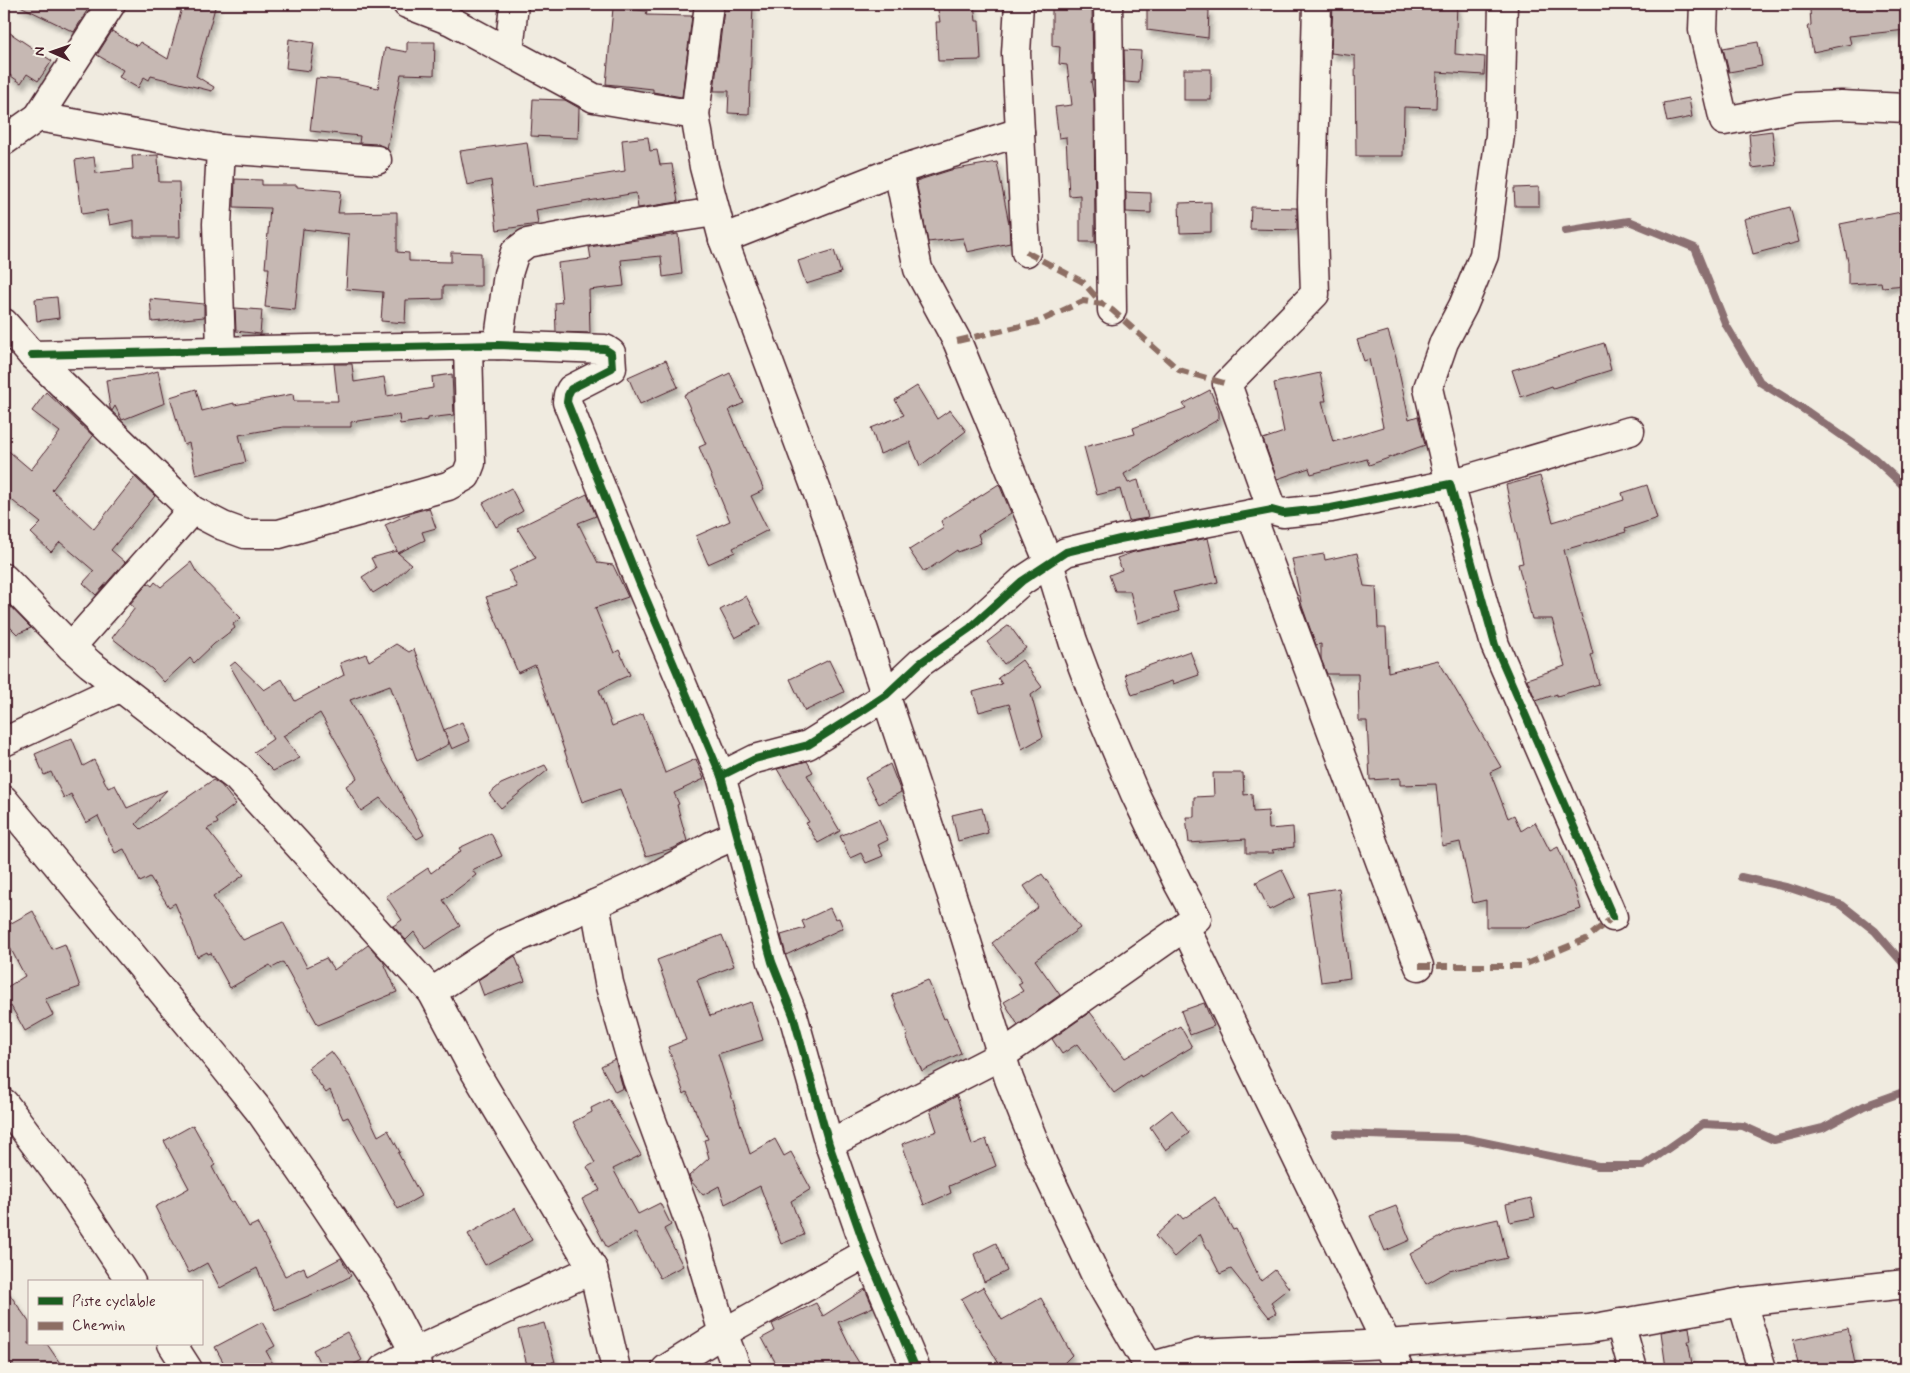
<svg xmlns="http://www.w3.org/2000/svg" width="1910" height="1373" viewBox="0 0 1910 1373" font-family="Mynerve,sans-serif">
<defs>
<filter id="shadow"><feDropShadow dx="3" dy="5.5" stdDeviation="2.5" flood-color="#0004"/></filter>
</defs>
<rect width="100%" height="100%" fill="#f0ebe0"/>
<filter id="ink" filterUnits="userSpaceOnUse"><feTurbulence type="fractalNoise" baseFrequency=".02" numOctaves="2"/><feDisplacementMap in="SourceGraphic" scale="10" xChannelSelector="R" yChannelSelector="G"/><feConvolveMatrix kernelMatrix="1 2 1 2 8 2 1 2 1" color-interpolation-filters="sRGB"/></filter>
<g filter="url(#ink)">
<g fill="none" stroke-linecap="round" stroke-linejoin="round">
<!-- stream -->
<g stroke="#8b6f72" stroke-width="8">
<path d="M1565 231 1629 221 1695 248 1726 325 1760 382 1808 412 1874 458 1906 488"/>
<path d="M1741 877 1790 888 1842 905 1875 931 1902 962 1906 970"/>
<path d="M1336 1134 1464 1138 1598 1166H1643L1703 1124 1743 1126 1774 1140 1823 1128 1864 1106 1906 1091"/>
</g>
</g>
<!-- building -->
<g fill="#c6b8b3" stroke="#4a1f2b" filter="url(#shadow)">
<path d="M16 4H91L74 32Z"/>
<path d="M183 4H216L196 76 214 87 212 91 151 76 149 80 144 77 138 88 119 77 123 70 97 55 112 31 137 46 140 42 168 59Z"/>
<path d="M731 4H753L749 114 728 113 729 91H714L724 10H731Z"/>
<path d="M937 4H974L976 21H979L981 60 938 61 936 22H940Z"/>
<path d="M1052 4H1092L1093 81H1091L1094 98 1095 242H1080V195L1069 196 1066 137 1059 138 1055 107 1072 105 1067 65 1059 64 1060 47 1052 46Z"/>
<path d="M1147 4H1174L1209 10 1208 38 1147 30Z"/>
<path d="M1333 4H1457L1455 54 1485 57 1484 75 1437 72 1436 108 1404 107 1403 156H1356L1355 56 1331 53Z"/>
<path d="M1837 4H1851V7L1906 4V30L1849 36 1851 44 1813 52 1808 26 1811 25 1810 9Z"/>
<path d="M613 8 647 11 646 15 692 16 682 97 653 92V89L606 84Z"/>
<path d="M4 29 52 61 38 81 27 74 21 83 4 71Z"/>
<path d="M289 39 314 43 310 71 286 68Z"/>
<path d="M407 42H435L434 75 401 74 387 149 378 144 359 143 360 136 310 131 316 78 343 80 378 88 385 48 407 52Z"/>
<path d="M1758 42 1762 66 1729 72 1723 48Z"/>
<path d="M1124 50 1141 51 1139 83 1125 82Z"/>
<rect x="1184" y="69" width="27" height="31"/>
<path d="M1689 98 1692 117 1667 122 1663 103Z"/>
<path d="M533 99 565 100 579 108 578 138 531 136Z"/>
<path d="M1772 131 1776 165 1752 168 1749 134Z"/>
<path d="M648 137 650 151 657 150 660 165 672 164 678 202 638 208 636 193 536 210 538 224 497 230 491 180 467 185 460 151 527 142 533 186 625 171 622 140Z"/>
<path d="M158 155 159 182H179L180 237H134V220L110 225 107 210 82 214 75 160 94 157 96 173 133 169 132 156Z"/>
<path d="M997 162 1009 224 1010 243 967 252 963 238 928 242 916 181 951 170Z"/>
<path d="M235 179 262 180V185H297V187L341 191 338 213 397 212V252L409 253V261L451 262V252L481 253V286H443V299L406 300 405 323 381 321 383 292 346 289 349 234 303 229 295 310 265 307 269 268H265L270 208 234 207Z"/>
<path d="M1539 187V206H1515L1514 188Z"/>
<path d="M1126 192 1151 193V213L1126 212Z"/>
<path d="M1211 202V232L1180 233 1179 203Z"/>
<path d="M1251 207 1297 208V230L1250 229Z"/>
<path d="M1790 207 1799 242 1753 254 1744 219Z"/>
<path d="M1906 211V285L1882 287 1881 282 1848 284V262L1840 224Z"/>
<path d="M678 234 682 274 663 277 661 256 621 260 624 286 589 290 590 333 556 332 555 303 562 302 558 263 591 259 589 247Z"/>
<path d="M834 250 841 273 806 284 798 261Z"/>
<path d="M57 297 59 318 37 321 35 299Z"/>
<path d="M150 299 204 304V317L152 322Z"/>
<path d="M235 308 262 310 260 334 236 331Z"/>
<path d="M1388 331 1396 358 1409 419 1418 416 1425 445 1369 465 1367 459 1311 474 1309 468 1277 479 1263 439 1284 432 1274 383 1320 373 1326 401H1322L1333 442 1383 427 1369 359 1364 361 1357 340Z"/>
<path d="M1604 343 1611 370 1553 388 1552 386 1521 397 1512 370Z"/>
<path d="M666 360 678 387 640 404 628 377Z"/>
<path d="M334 364H352L354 382 384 377 387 396 433 388 432 377 452 374 454 415 428 418V420L400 424 399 415 351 422V427H283L239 435 246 462 196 475 189 443 184 445 170 397 196 389 202 411 234 403V405L293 394 294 401H338Z"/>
<path d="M158 371 165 403 122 420 115 406 112 411 110 408 106 380 143 375Z"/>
<path d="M730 373 744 403 729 410 764 490 751 496 768 530 733 548 735 552 708 564 696 536 730 521 699 447 706 444 684 395Z"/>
<path d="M917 386 937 419 950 410 966 431 920 466 910 442 880 454 871 428 904 415 895 400Z"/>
<path d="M1210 390 1219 412V419L1124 474 1128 483 1138 480 1148 518 1129 521 1120 489 1097 495 1084 447 1135 434 1133 428 1186 408 1183 404Z"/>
<path d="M46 392 93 436 52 490 94 529 135 477 155 496 111 550 125 562 96 595 83 583 94 571 60 542 51 552 31 533 41 523 4 494V447L31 470 60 432 32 411Z"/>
<path d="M1540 476 1553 522 1624 500 1622 493 1647 485 1657 518 1625 529 1626 532 1564 550 1582 618 1587 631 1593 654 1591 655 1599 684 1557 696V694L1536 701 1527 679 1565 666 1552 619H1532L1518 564 1523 563 1506 485Z"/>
<path d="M999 484 1011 513 978 534 981 543 958 552 957 550 924 572 909 550 944 528 941 521Z"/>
<path d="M511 488 523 511 496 527 483 503Z"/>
<path d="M587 494 596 516 578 523 598 563 613 565 628 597 595 608 614 653 619 650 630 675 618 680 599 690 612 726 643 714 665 773 696 759 704 779 674 793 679 804 677 805 687 841 674 848 646 856 620 789 582 802 535 665 518 673 486 597 517 587 509 571 536 558 517 528Z"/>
<path d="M429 508 436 528 422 532 425 540 398 553 411 564 387 587 386 585 373 593 362 577 376 568 371 558 396 551 398 553 385 525 414 512Z"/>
<path d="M1208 538 1218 582 1173 592 1179 611 1138 623 1130 591H1115L1109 575 1122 570 1117 558 1134 552Z"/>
<path d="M1357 553 1364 586 1376 587 1378 628H1386L1388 672 1438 660 1501 767 1490 772 1508 818 1514 815 1521 831 1535 822 1550 851 1558 847 1574 886 1581 909 1526 927H1486V900L1473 903 1460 842 1442 846 1436 784 1400 785V778L1370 780 1367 721H1359L1358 674H1327L1321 659V644L1316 645 1302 606 1292 559 1324 554 1325 560Z"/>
<path d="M191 562 197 573 241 618 233 624 235 628 214 644 194 663 190 658 164 682 152 669 112 638 135 608 130 604 148 583 152 586 155 582 161 587Z"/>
<path d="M746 596 761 624 735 638 720 610Z"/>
<path d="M4 600 31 628 17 634 4 621Z"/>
<path d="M1009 625 1026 648 1004 664 987 642Z"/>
<path d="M396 644 409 652 414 649 449 744 417 761 390 685 350 700 424 835 417 839 380 798 361 811 346 786 357 778 320 713 283 736 300 758 273 771 254 752 273 739 230 666 235 662 264 690 282 679 295 701 344 675 340 663 366 654 369 661Z"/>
<path d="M1190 651 1199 675 1173 684 1172 681 1132 695 1125 674Z"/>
<path d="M829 660 844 692 805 711 790 679Z"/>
<path d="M1022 660 1042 687 1031 695 1043 737 1022 749 1009 704 979 712 973 692 1002 684 998 678Z"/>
<path d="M462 722 470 741 452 749 444 730Z"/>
<path d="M72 738 83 766 94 760 108 788 115 785 127 808 167 790 136 824 141 829 213 780 221 785 236 804 216 819 218 823 207 829 244 875 213 897 243 940 283 922 307 967 326 958 334 970 368 945 383 961 397 992 318 1025 283 962 272 968 270 965 230 988 211 953 208 954 207 952 197 957 175 903 169 907 150 877 140 882 124 849 115 853 98 816 86 823 71 794 64 798 51 772 44 775 35 754Z"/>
<path d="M807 761 813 772 807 775 840 831 818 843 806 823 809 822 777 769Z"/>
<path d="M890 764 901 792 879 804 865 778Z"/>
<path d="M545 765 548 770 501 808 489 794 501 784Z"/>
<path d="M1213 773H1243L1244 795 1252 794 1253 812 1268 811 1269 829 1293 827 1294 847 1272 850 1274 853H1246V839L1189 843 1186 817H1194V797L1214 796Z"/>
<path d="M982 808 988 833 958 841 952 815Z"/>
<path d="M879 819 888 840 878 845 883 856 866 863 861 853 850 858 840 836Z"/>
<path d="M491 833 502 856 472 870 476 875 443 900 460 926 425 949 414 932 406 940 393 926 402 920 386 896 428 868 431 873 461 851 459 848Z"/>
<path d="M1282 869 1295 897 1269 910 1256 882Z"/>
<path d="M1042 874 1080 928 1035 960 1060 995 1018 1025 1004 1002 1023 991 1018 984 1022 982 992 943 1038 907 1024 886Z"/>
<path d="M1339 888 1350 978 1321 982 1308 893Z"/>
<path d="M830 908 835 919 839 918 843 928 786 955 781 935 805 928 802 921Z"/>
<path d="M33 911 52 949 65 944 80 987 45 999 53 1015 25 1031 11 1006 4 1011V989L25 976 4 936V927Z"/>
<path d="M722 935 734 966 697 980 710 1016 751 1002 763 1040 718 1054 750 1154 775 1139 784 1156 791 1152 811 1189 791 1201 804 1235 781 1244 760 1186 725 1204 719 1186 703 1195 691 1181 689 1176 709 1158 704 1140 708 1139 687 1092 684 1094 668 1047 686 1040 657 960Z"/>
<path d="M515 956 525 981 484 996 478 980Z"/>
<path d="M928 980 944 1019 946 1018 961 1053 922 1071 906 1036 908 1035 892 995Z"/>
<path d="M1204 1003 1214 1026 1190 1035 1181 1011Z"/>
<path d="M1090 1012 1125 1058 1180 1026 1192 1047 1141 1077 1140 1075 1114 1093 1077 1044 1062 1054 1052 1039Z"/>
<path d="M331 1051 351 1078 378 1136 388 1130 400 1152 398 1153 421 1196 398 1209 348 1117 343 1119 330 1090 326 1093 308 1068Z"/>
<path d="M615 1059 623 1088 615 1092 601 1066Z"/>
<path d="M957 1096 972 1145 986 1139 996 1166 949 1186 951 1193 924 1205 902 1144 937 1131 930 1110Z"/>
<path d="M609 1099 641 1155 613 1169 638 1214 660 1203 671 1225 664 1229 683 1266 660 1278 635 1232 607 1248 582 1199 600 1190 587 1167 595 1163 573 1122 592 1112 591 1108Z"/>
<path d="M1172 1110 1189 1133 1166 1150 1150 1127Z"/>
<path d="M193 1125 215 1165 212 1167 231 1203 234 1201 249 1227 257 1223 285 1276 304 1267 307 1276 341 1258 351 1276 334 1285 275 1310 257 1268 220 1288 207 1263 189 1273 155 1207 189 1188 164 1141Z"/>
<path d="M1215 1197 1233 1230 1236 1229 1261 1281 1275 1270 1289 1288 1271 1302 1276 1313 1269 1317 1231 1269 1220 1274 1200 1234 1174 1257 1155 1236 1179 1214 1183 1219Z"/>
<path d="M1531 1198 1535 1217 1510 1222 1506 1204Z"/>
<path d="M1396 1206 1410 1240 1385 1251 1370 1216Z"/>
<path d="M515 1208 532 1240 485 1265 468 1234Z"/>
<path d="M1498 1219 1507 1258 1449 1271 1426 1284 1410 1254 1455 1229Z"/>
<path d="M996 1243 1007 1271 984 1282 974 1254Z"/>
<path d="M4 1286 29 1322V1344H47L64 1369H15L4 1355Z"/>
<path d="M983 1287 1002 1320 1041 1298 1072 1355 1058 1369H1002L961 1299Z"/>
<path d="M865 1289 873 1307 838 1322 853 1353 863 1369H779L762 1338 775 1331 772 1324 816 1303 823 1316Z"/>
<path d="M262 1322 275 1346 266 1351 276 1369H227L215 1347Z"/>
<path d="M544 1323 555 1362H552L554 1369H528L518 1330Z"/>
<path d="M1689 1327 1691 1341H1688L1692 1364 1666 1368 1661 1332Z"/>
<path d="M1848 1328 1855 1364 1831 1369H1799L1793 1340Z"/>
<path d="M347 1332 362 1360 345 1369H323L313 1350Z"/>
</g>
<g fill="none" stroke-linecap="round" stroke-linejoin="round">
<!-- minor casing -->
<g stroke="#4a1f2b" stroke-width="31">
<g id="minor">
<path d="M407 4 451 21 594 98 695 115 704 167 723 239 824 510 962 926 1009 1079 1043 1164 1096 1276 1150 1369"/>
<path d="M1019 4 1016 53 1026 252"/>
<path d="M1108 4 1112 310"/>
<path d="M1503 4 1500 135 1484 255 1463 306 1444 342 1428 388 1450 484 1630 431"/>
<path d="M1704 4 1703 30 1724 121 1797 107 1841 105 1906 108"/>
<path d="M509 52 514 4"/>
<path d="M695 115 709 4"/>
<path d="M38 117 221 149 217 224 221 350"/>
<path d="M4 141 38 117 111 4"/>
<path d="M221 149 377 160"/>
<path d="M723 239 898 170 1020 132"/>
<path d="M4 323 32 355 192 510 223 526 245 534H279L448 486 466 476 471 463 468 346"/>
<path d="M498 345 508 274 515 252 527 243 584 232 715 212"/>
<path d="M32 355 498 345 605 349 611 353 612 368 571 389 568 395 567 402 639 582 721 776 772 962 793 1015 829 1144 867 1253 916 1369"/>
<path d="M1272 510 1227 384 1315 294 1312 202 1317 4"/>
<path d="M1251 514 1419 966"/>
<path d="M4 578 71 647 90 664 237 778 432 992 471 1065 593 1269 616 1369"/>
<path d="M71 647 192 510"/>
<path d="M4 742 119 688"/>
<path d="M721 776 755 759 808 745 862 711 886 695 920 663 970 628 1022 581 1066 552 1120 539 1272 510 1283 513 1331 508 1450 484 1495 645 1613 917"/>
<path d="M4 800 221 1063 261 1113 322 1201 382 1291 414 1352 418 1369"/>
<path d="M595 904 654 877 711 846 738 834"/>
<path d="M1185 927 1399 1369"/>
<path d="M432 992 506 943 595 904 609 983 637 1080 695 1238 723 1333 737 1369"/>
<path d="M4 1103 74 1196 131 1282"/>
<path d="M829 1144 1002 1055 1197 918 1178 883 1135 794 1097 705 1073 641 1049 563 957 341 918 269 898 170"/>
<path d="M1742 1302 1762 1369"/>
<path d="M1620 1323 1633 1369"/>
<path d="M172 1344 188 1369"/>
<path d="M1149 1367 1199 1353 1386 1344 1589 1329 1742 1302 1906 1284"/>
<path d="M383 1369 414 1352 593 1269"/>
<path d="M666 1369 723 1333 867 1253"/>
</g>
</g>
<!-- minor -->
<use href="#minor" stroke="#f7f3e8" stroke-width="28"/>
<!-- quiet -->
<g stroke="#8d6e63" stroke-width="6" stroke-dasharray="12 6" stroke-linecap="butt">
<path d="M1026 252 1083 282 1102 304"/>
<path d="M957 341 1038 322 1083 301 1102 304 1112 310 1179 370 1227 384"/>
<path d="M1419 966H1521L1586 939 1613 917"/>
</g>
<!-- cycleway casing -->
<g stroke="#f7f3e8" stroke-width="11">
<g id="cycleway">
<path d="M32 355 498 345 605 349 611 353 612 368 571 389 568 395 567 402 639 582 721 776 772 962 793 1015 829 1144 867 1253 916 1369"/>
<path d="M721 776 755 759 808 745 862 711 886 695 920 663 970 628 1022 581 1066 552 1120 539 1272 510 1283 513 1331 508 1450 484 1495 645 1613 917"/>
</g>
</g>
<!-- cycleway -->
<use href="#cycleway" stroke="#1b5e20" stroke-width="8"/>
</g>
</g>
<!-- margin -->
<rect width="1910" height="1373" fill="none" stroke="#f7f3e8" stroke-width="20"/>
<rect x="10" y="10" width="1890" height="1353" fill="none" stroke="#4a1f2b" stroke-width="2" filter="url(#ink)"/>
<!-- legend -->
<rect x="28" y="1280" width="175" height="65" fill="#f7f3e8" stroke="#b29e9c"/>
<rect x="38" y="1297" width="25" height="8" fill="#1b5e20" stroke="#b29e9c"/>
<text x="72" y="1306" font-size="15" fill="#4a1f2b">Piste cyclable</text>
<rect x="38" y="1322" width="25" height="8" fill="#8d6e63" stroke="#b29e9c"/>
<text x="72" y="1330" font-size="15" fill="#4a1f2b">Chemin</text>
<!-- north arrow -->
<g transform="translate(52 52) rotate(272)" stroke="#f7f3e8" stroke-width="4" paint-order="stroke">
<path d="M0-4L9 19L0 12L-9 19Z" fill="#4a1f2b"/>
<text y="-8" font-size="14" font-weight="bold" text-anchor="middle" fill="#4a1f2b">N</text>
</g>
</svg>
